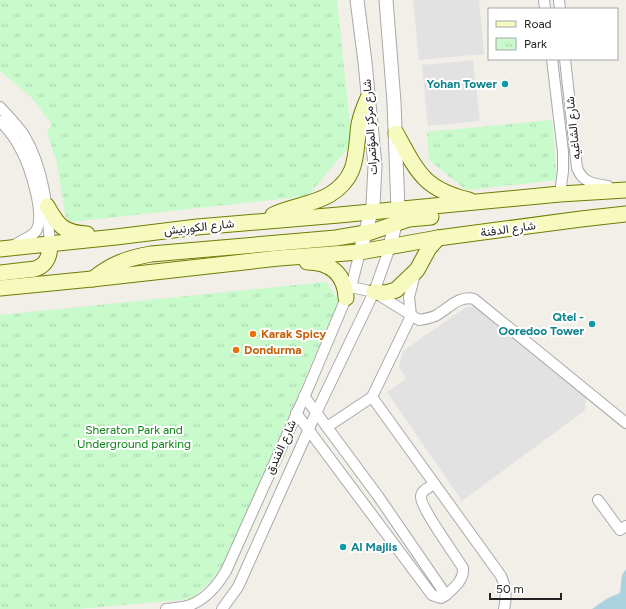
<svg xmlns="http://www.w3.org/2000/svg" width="626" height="609" viewBox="0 0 626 609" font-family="Figtree,Vazirmatn,sans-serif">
<defs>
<pattern id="park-tufts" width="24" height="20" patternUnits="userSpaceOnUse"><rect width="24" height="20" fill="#c8facc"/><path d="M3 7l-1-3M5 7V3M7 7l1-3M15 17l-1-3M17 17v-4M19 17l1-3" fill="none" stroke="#acd6af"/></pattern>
</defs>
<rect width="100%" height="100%" fill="#f2efe9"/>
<!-- park -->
<g fill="url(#park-tufts)">
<path d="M0 0H337L352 143 308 196 71 222 66 217 65 214 57 164 47 132 52 125 32 98 0 71Z"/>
<path d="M552 120 557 180 466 190 429 160 427 132Z"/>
<path d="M326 282 339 301 223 566 210 582 192 599 77 609H0V315Z"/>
</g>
<!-- parking -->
<g fill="#e2e2e2">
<path d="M413 0H479L484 54 419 60Z"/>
<path d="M473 60 480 121 428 126 422 65Z"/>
<path d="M466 307H478L586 395 585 410 580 414 462 501 387 392 406 379 399 367 403 351Z"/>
</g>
<!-- water -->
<path fill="#aad3df" d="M626 569V609H592L608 598 620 593 622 575Z"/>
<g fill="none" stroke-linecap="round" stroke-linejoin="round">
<!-- minor casing -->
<g stroke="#a9a9a9" stroke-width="12">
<g id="minor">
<path d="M544 0 545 9"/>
<path d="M559 0 560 9"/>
<path d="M552 59 563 152V171L560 194"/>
<path d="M565 59 577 168C583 183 594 184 608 186"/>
<path d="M0 107C8 116 17 125 24 135 44 169 47 206 50 244"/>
<path d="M0 121C8 129 15 138 20 148 29 164 46 214 36 231 31 238 20 240 13 246"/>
<path d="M415 274 409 297 411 316 372 397 501 576C506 587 507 597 504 609"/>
<path d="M351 287 374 292 419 320C425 319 432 318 437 315 449 308 459 295 474 299L626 423"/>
<path d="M296 413 432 595 441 598 446 595 378 496 304 396"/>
<path d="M327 427 372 397"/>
<path d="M434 484C430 487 422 490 421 496 419 506 456 556 463 568 464 580 455 587 446 595"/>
<path d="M598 500 620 530 626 526"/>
<path d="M166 609C173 608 180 608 187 606 205 601 217 586 226 571L309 386 346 298 351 287 360 252"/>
<path d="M222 609 238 587 316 413 374 292 390 247"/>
</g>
</g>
<!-- tertiary casing -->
<g stroke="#a9a9a9" stroke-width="15">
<g id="tertiary">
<path d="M357 0 365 62 375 166 373 205 360 252"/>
<path d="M386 0 394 102 398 210 390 247"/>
</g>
</g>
<!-- secondary casing -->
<g stroke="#707d05" stroke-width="17">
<g id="secondary">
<path d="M396 133C417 171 423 189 469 200"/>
<path d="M47 206C58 226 64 233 87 234"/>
<path d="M273 215C291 206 312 205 329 195 359 177 355 154 359 124 361 115 364 107 368 98"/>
<path d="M0 249 116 237 197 227 339 215 560 194 626 190"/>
<path d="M307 262C331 262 345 274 346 298"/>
<path d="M0 273 35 269C47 265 50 256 50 244"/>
<path d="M93 279C111 264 128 258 151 254L336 238 371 232 409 219 431 217"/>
<path d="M0 288 92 279 279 258 360 252 438 238 581 219 626 214"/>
<path d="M374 292 386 293 396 290 417 270 429 248 438 238"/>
</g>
</g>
<!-- minor -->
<use href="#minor" stroke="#fff" stroke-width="10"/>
<!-- tertiary -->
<use href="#tertiary" stroke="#fff" stroke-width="13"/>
<!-- secondary -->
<use href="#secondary" stroke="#f7fabf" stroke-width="15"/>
</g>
<!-- markers -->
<g fill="#0f9aa8" stroke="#fff" stroke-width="1.5">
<circle cx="505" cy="84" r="4"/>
<circle cx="592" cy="324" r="4"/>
<circle cx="343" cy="547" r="4"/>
</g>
<g fill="#e8710a" stroke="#fff" stroke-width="1.5">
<circle cx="253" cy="334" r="4"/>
<circle cx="236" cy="350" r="4"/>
</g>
<g text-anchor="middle" stroke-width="4" stroke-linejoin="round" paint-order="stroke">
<!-- culture labels -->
<g font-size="12" font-weight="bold" fill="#0d838f" stroke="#fff" text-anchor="end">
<text x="497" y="88">Yohan Tower</text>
<text x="584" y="321">Qtel -<tspan x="584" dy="14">Ooredoo Tower</tspan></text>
<text x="351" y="551" text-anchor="start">Al Majlis</text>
</g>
<!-- street labels -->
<g font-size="12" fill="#222" stroke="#fff">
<text transform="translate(370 127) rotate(-94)" y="4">شارع مركز المؤتمرات</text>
<text transform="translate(573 128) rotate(-96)" y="4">شارع الشاغيه</text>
<text transform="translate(199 227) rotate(-6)" y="4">شارع الكورنيش</text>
<text transform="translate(508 229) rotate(-8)" y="4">شارع الدفنة</text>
<text transform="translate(281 447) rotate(-66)" y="4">شارع الفندق</text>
</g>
<!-- food labels -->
<g font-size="12" font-weight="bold" fill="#c56008" stroke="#fff" text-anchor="start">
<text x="261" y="338">Karak Spicy</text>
<text x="244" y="354">Dondurma</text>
</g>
<!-- park labels -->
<g font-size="12" fill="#0c8416" stroke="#fff">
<text x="134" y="434">Sheraton Park and<tspan x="134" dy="14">Underground parking</tspan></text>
</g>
</g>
<!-- legend -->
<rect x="488" y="8" width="130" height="52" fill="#ffffff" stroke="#a7a7a7"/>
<rect x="496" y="21" width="20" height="6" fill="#f7fabf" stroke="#a7a7a7"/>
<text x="524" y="28" font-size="12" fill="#222222">Road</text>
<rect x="496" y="38" width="20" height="12" fill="url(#park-tufts)" stroke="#a7a7a7"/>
<text x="524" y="48" font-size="12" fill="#222222">Park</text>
<!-- scale -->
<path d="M490 593v6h71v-6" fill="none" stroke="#222222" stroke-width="2"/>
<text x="496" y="593" font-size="12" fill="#222222" stroke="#ffffff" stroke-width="3" paint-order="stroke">50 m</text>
</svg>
